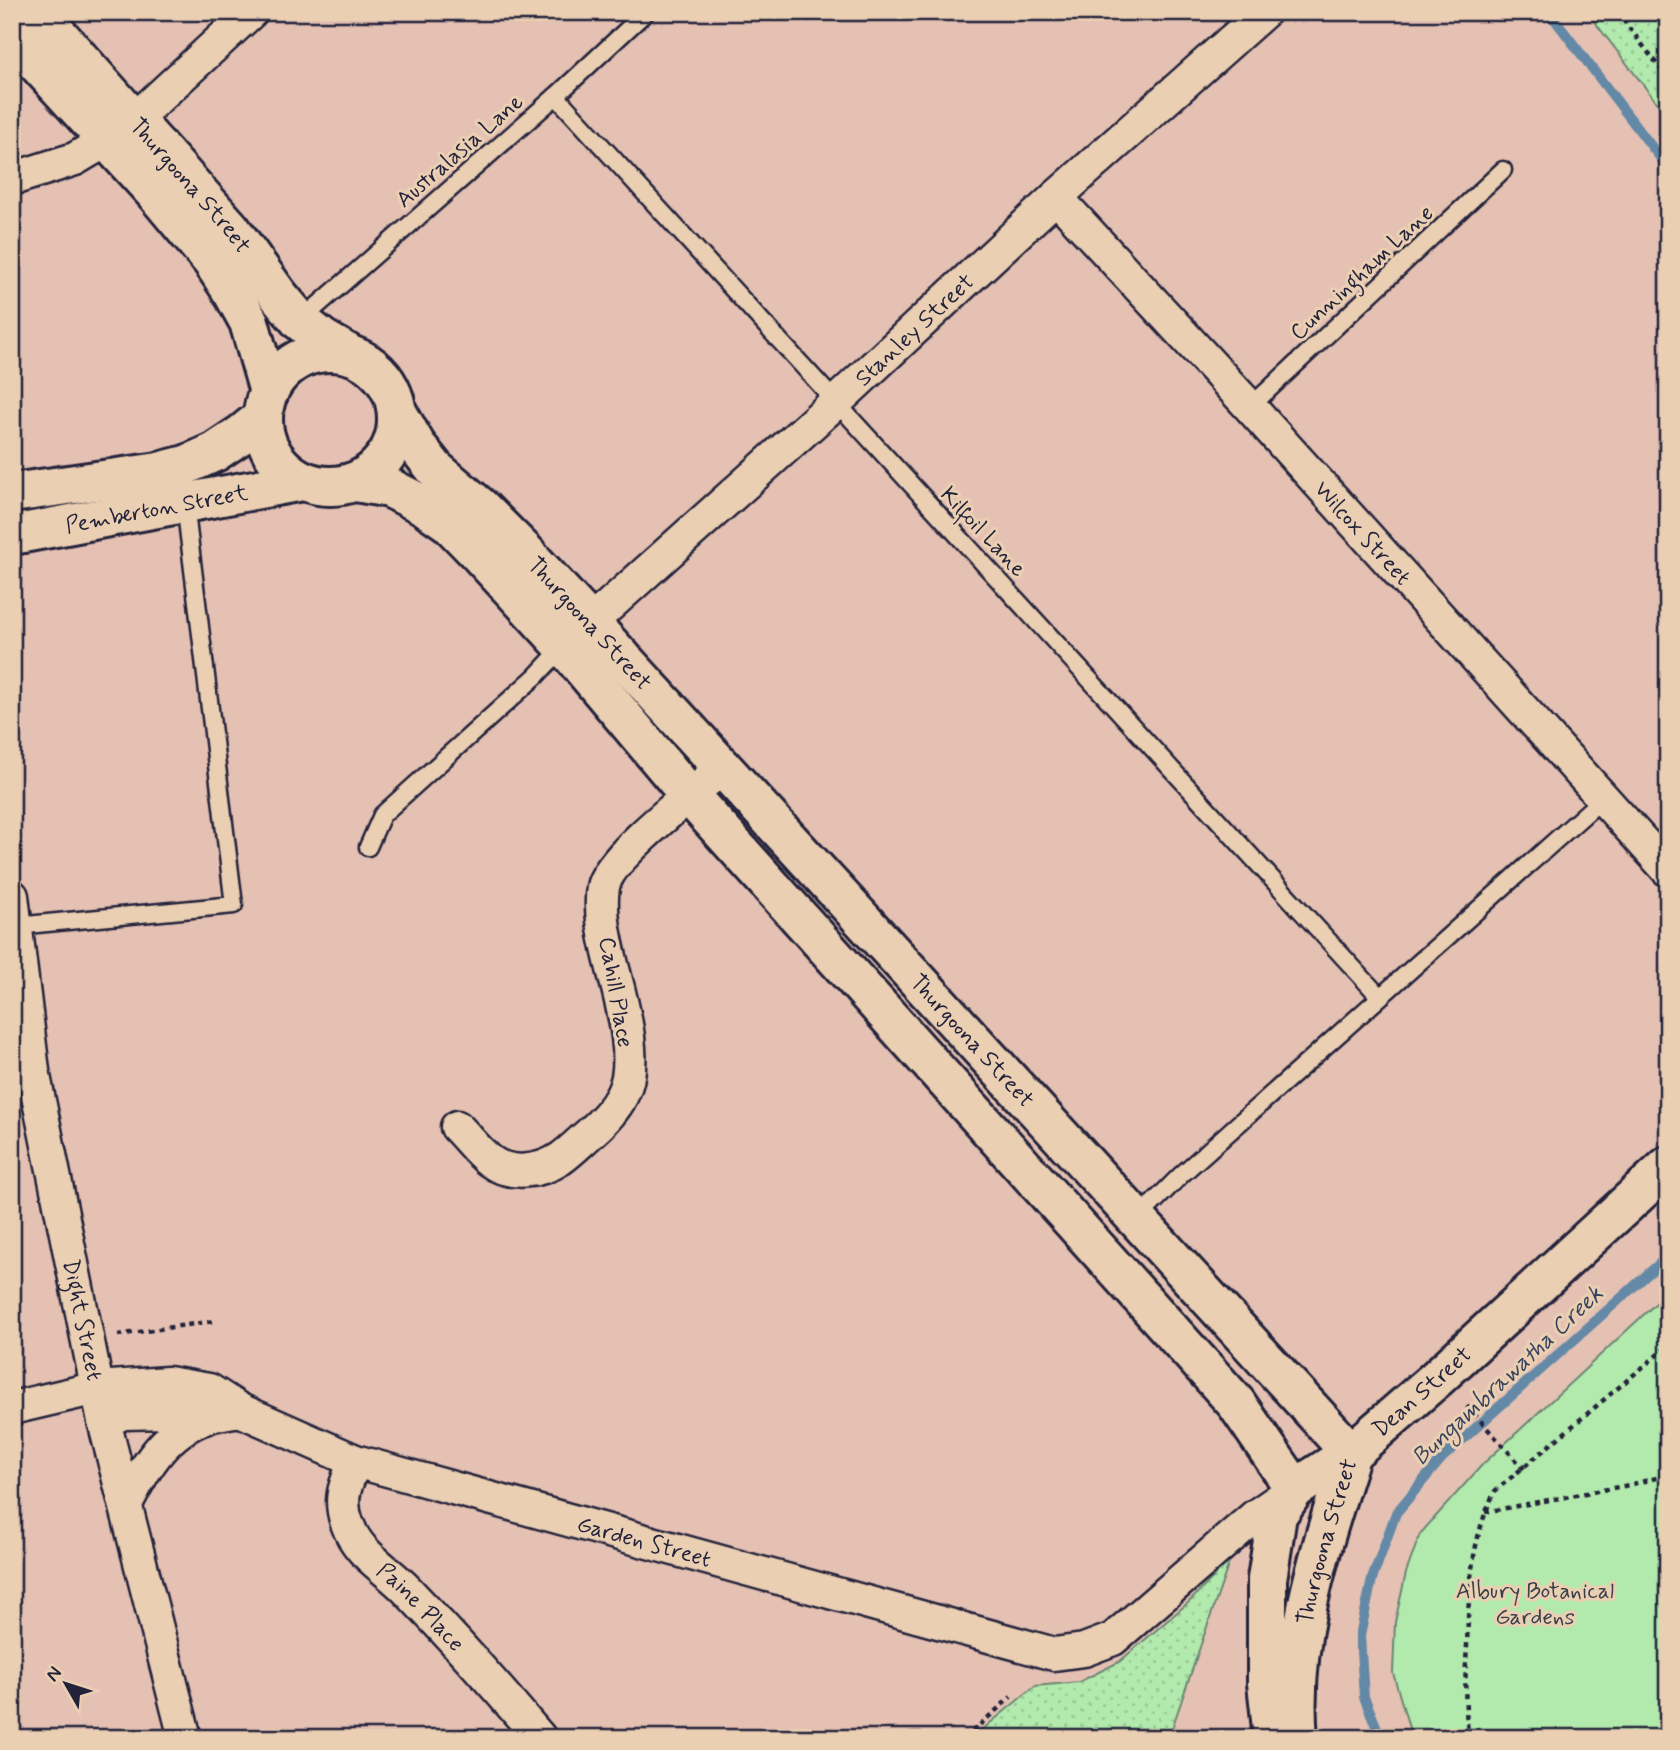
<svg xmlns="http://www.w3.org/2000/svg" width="1680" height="1750" viewBox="0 0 1680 1750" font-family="Mynerve,sans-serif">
<defs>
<pattern id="park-dots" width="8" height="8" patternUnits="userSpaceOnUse" patternTransform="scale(1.75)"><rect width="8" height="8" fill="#b2e9ac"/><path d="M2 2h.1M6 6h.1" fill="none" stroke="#99c895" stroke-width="1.8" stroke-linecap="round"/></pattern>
</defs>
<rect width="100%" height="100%" fill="#e5c1b3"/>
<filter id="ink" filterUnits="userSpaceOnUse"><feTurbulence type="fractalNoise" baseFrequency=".0143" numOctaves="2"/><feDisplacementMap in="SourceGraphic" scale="14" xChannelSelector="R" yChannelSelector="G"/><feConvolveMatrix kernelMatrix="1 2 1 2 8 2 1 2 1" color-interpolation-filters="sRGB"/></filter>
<g filter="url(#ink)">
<!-- park -->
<g fill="url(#park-dots)" stroke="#6a8674" stroke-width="2">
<path d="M1587 12H1668V117Z"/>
<path d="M1230 1560 1170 1734 1166 1738H972L1035 1686 1079 1682 1119 1662 1189 1602Z"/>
</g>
<!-- garden -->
<path fill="#b2e9ac" stroke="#6a8674" stroke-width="2" d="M1668 1292V1738H1412L1393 1673 1395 1622 1406 1573 1420 1534 1482 1465Z"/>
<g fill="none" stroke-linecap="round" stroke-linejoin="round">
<!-- stream -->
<g stroke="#6389a7" stroke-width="10">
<path d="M1549 12 1668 168"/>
<path d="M1381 1738 1364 1697 1360 1636 1372 1579 1396 1513 1442 1458 1668 1256"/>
</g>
<!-- service casing -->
<g stroke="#22223b" stroke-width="21">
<g id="service">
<path d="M556 96 1379 996"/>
<path d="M300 321 556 96 646 12"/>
<path d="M1250 407 1503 170"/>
<path d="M368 847 382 815 536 676 564 646"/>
<path d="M16 926 234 905 185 504"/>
<path d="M1137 1219 1181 1175 1603 798"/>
</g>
</g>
<!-- minor casing -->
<g stroke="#22223b" stroke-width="37">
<g id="minor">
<path d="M134 120 251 12"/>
<path d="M12 179 75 159 107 140"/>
<path id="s1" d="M1056 197 1250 407 1668 870"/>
<path id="s2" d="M573 638 835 403 1056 197 1264 12"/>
<path id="s3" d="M12 896 33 1071 104 1421 185 1738"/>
<path d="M457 1127C468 1138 478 1152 490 1161 510 1176 540 1172 560 1159 570 1152 579 1143 588 1135 601 1124 614 1111 622 1095 640 1062 621 1000 612 965 606 941 599 912 603 887 608 857 696 791 722 768"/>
<path id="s4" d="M12 1408 97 1388 168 1383 209 1390 240 1410 355 1461 1054 1654 1084 1650 1113 1639 1254 1517 1293 1490"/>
<path d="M104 1421 124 1413 210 1411"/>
<path id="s5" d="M355 1461C346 1484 338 1498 347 1523 358 1555 385 1567 407 1590 453 1638 497 1687 540 1738"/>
<path d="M126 1504C144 1468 166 1430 207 1417 217 1413 229 1412 240 1410"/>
</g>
</g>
<!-- tertiary casing -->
<g stroke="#22223b" stroke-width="44">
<g id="tertiary">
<path id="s6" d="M38 12 231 229 279 296 300 321 323 339 347 353"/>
<path d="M12 36 156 194 212 261 233 293 249 322 269 392"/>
</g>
</g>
<!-- secondary casing -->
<g stroke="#22223b" stroke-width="44">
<g id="secondary">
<circle cx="330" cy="419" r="67"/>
<path id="s7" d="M399 415 416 445 435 469 480 507 527 554 1351 1453"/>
<path d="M356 482 390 488 423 505 449 523 480 555 564 646 690 796 1236 1403 1295 1489"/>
<path d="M12 493 159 472 186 465 215 452 242 434 263 417"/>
<path id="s8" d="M12 535 302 481"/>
<path id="s9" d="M1273 1738 1267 1683V1579L1277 1515 1295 1489 1351 1453 1436 1379 1668 1166"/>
<path id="s10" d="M1298 1738C1289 1638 1322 1546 1351 1453"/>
</g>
</g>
<!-- path -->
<g stroke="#22223b" stroke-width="4.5" stroke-dasharray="5 5" stroke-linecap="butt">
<path d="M1617 12 1668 78"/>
<path d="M118 1335 214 1321"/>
<path d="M1467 1406 1524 1469"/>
<path d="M1485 1512 1629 1485 1668 1475"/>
<path d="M965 1738 1011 1697"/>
<path d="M1469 1738C1464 1706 1465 1677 1467 1645 1469 1590 1470 1541 1495 1491L1668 1346"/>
</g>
<!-- service -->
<use href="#service" stroke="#ebcfb2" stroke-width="16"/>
<!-- minor -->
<use href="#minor" stroke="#ebcfb2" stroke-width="32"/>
<!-- tertiary -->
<use href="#tertiary" stroke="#ebcfb2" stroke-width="38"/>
<!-- secondary -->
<use href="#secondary" stroke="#ebcfb2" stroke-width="38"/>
</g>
</g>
<g text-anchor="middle" stroke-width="6" stroke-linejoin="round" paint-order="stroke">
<!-- street labels -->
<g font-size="23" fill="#22223b" stroke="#ebcfb2">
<text transform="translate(459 150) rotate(-41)" y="8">Australasia Lane</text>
<text dy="8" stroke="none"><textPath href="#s6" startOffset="231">Thurgoona Street</textPath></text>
<text transform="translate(1361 272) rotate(-43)" y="8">Cunningham Lane</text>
<text dy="8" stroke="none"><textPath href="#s2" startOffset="460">Stanley Street</textPath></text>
<text dy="8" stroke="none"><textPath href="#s8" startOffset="147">Pemberton Street</textPath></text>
<text transform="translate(984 531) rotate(47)" y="8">Kilfoil Lane</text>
<text dy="8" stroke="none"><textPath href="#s1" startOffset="455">Wilcox Street</textPath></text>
<text dy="8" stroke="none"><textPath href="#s7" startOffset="284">Thurgoona Street</textPath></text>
<text transform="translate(617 992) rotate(80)" y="8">Cahill Place</text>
<text dy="8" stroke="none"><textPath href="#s7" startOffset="850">Thurgoona Street</textPath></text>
<text dy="8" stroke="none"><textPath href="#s3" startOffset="430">Dight Street</textPath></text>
<text dy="8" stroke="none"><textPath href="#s9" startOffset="416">Dean Street</textPath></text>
<text dy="8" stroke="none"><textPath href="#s4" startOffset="663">Garden Street</textPath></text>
<text dy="8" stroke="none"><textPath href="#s10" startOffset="200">Thurgoona Street</textPath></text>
<text dy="8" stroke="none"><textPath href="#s5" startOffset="177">Paine Place</textPath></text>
</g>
<!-- park labels -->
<g font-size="23" fill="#38404c" stroke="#ebcfb2">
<text x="1535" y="1598">Albury Botanical<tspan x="1535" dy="26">Gardens</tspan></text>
</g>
<!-- water labels -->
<g font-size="24" font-style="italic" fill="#38445f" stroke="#ebcfb2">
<text transform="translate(1507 1375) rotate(-43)" y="8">Bungambrawatha Creek</text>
</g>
</g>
<!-- margin -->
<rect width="1680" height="1750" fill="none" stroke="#ebcfb2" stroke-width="42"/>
<rect x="21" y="21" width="1638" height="1708" fill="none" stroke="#22223b" stroke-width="2.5" filter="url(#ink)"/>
<!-- north arrow -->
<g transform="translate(66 1684) rotate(309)" stroke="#ebcfb2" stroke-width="5" paint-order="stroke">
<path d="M0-5L12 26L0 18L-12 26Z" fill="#22223b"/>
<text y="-10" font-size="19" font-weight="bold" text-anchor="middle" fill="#22223b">N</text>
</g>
</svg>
